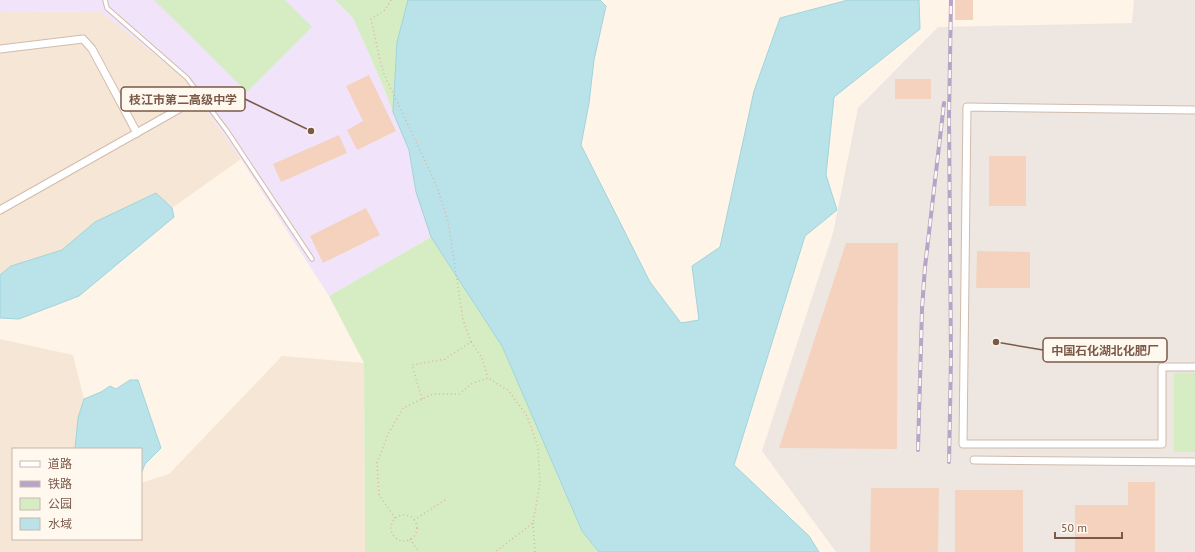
<svg xmlns="http://www.w3.org/2000/svg" width="1195" height="552" viewBox="0 0 1195 552" font-family="'PT Sans','Noto Sans SC',sans-serif">
<rect width="100%" height="100%" fill="#fef4e8"/>
<!-- residential -->
<g fill="#f6e6d5">
<path d="M0 11 101 12 181 75 241 159 172 208 156 193 95 222 62 250 11 266 0 275Z"/>
<path d="M0 339 73 355 84 399 78 418 75 449H13V539H141V483L169 474 282 356 364 363 365 552H0Z"/>
</g>
<!-- industrial -->
<path fill="#eee7e1" d="M1134 0H1195V552H836L762 451 833 233 858 108 938 27 1132 23Z"/>
<!-- education -->
<path fill="#f1e4fa" d="M0 0H335L353 18 381 81 409 150 416 192 431 237 329 296 241 159 181 75 101 12 0 11Z"/>
<!-- green -->
<g fill="#d6edc4">
<path d="M154 0H285L312 27 247 92Z"/>
<path d="M335 0H408L397 42 393 112 381 81 353 18Z"/>
<path d="M431 237 502 346 582 531 599 552H365L364 363 329 296Z"/>
<rect x="1174" y="373" width="21" height="79"/>
</g>
<!-- water -->
<g fill="#bae3e9" stroke="#a0d4db">
<path d="M408 0H600L606 6 594 60 589 103 581 145 650 282 681 323 699 320 692 266 720 247 754 91 780 18 848 0H919L920 29 834 97 826 175 837 210 805 236 734 465 809 536 819 552H599L582 531 502 346 431 237 416 192 409 150 393 112 397 42Z"/>
<path d="M156 193 172 208 174 217 79 296 19 319 0 318V275L11 266 62 250 95 222Z"/>
<path d="M130 380H138L161 448 145 464 141 474V449H75L78 418 84 399 101 392 110 386 116 389Z"/>
</g>
<!-- building -->
<g fill="#f5d2bd">
<rect x="955" y="0" width="18" height="20"/>
<path d="M369 75 396 131 357 150 347 130 363 121 346 86Z"/>
<rect x="895" y="79" width="36" height="20"/>
<path d="M339 135 347 153 281 182 273 164Z"/>
<rect x="989" y="156" width="37" height="50"/>
<path d="M366 208 380 235 323 263 310 236Z"/>
<path d="M846 243H898L897 449 779 448Z"/>
<path d="M977 251 1030 252V288H976Z"/>
<path d="M1128 482H1155V552H1075V505H1128Z"/>
<path d="M871 488H939L938 552H870Z"/>
<rect x="955" y="490" width="68" height="62"/>
</g>
<g fill="none" stroke-linecap="round" stroke-linejoin="round">
<!-- lane casing -->
<g stroke="#d1bbac" stroke-width="5.5">
<path id="lane" d="M105 0 107 8 187 78 227 131 312 259"/>
</g>
<!-- street casing -->
<g stroke="#d1bbac" stroke-width="9">
<g id="street">
<path d="M0 49 83 39 92 49 137 133"/>
<path d="M1195 110 967 107 963 444H1162V367H1195"/>
<path d="M0 210 179 109"/>
<path d="M974 460 1195 462"/>
</g>
</g>
<!-- path -->
<g stroke="#dab5a0" stroke-width="1.5" stroke-dasharray="1 3" stroke-linecap="butt">
<path d="M391 0 385 10 371 19 379 56 384 74 436 184 448 221 463 320 471 342"/>
<path d="M422 399 412 365 445 359 471 342 482 358 488 378"/>
<circle cx="404" cy="528" r="13"/>
<path d="M395 518 379 495 377 463 388 434 403 408 433 394H459L473 383 488 378 509 391 527 416 538 447 540 483 533 523 495 552"/>
<path d="M414 520 445 500"/>
<path d="M533 523 535 552"/>
<path d="M410 539 419 552"/>
</g>
<!-- lane -->
<use href="#lane" stroke="#fff" stroke-width="3.5"/>
<!-- street -->
<use href="#street" stroke="#fff" stroke-width="7"/>
<!-- rail casing -->
<g stroke="#b7a4c9" stroke-width="4">
<g id="rail">
<path d="M918 450 922 309 925 267 944 103"/>
<path d="M949 462 951 358 949 117 951 0"/>
</g>
</g>
<!-- rail -->
<use href="#rail" stroke="#fff8ef" stroke-width="2.5" stroke-dasharray="8" stroke-linecap="butt"/>
</g>
<!-- callouts -->
<path fill="none" stroke="#7a5949" stroke-width="1.5" d="M311 131L245 99M996 342L1043 350"/>
<g fill="#7a5949" stroke="#fff8ef" stroke-width="1.5">
<circle cx="311" cy="131" r="4"/>
<circle cx="996" cy="342" r="4"/>
</g>
<g fill="#fff8ef" stroke="#7a5949" stroke-width="1.5">
<rect x="121" y="87" width="124" height="24" rx="4"/>
<rect x="1043" y="338" width="124" height="24" rx="4"/>
</g>
<g font-size="12" text-anchor="middle" font-weight="bold" fill="#7a5949">
<text x="183" y="104">枝江市第二高级中学</text>
<text x="1105" y="355">中国石化湖北化肥厂</text>
</g>
<!-- legend -->
<rect x="12" y="448" width="130" height="92" fill="#fff8ef" stroke="#cab8ad"/>
<rect x="20" y="461" width="20" height="6" fill="#ffffff" stroke="#cab8ad"/>
<text x="48" y="468" font-size="12" fill="#7a5949">道路</text>
<rect x="20" y="481" width="20" height="6" fill="#b7a4c9" stroke="#cab8ad"/>
<text x="48" y="488" font-size="12" fill="#7a5949">铁路</text>
<rect x="20" y="498" width="20" height="12" fill="#d6edc4" stroke="#cab8ad"/>
<text x="48" y="508" font-size="12" fill="#7a5949">公园</text>
<rect x="20" y="518" width="20" height="12" fill="#bae3e9" stroke="#cab8ad"/>
<text x="48" y="528" font-size="12" fill="#7a5949">水域</text>
<!-- scale -->
<path d="M1055 532v6h67v-6" fill="none" stroke="#7a5949" stroke-width="2"/>
<text x="1061" y="532" font-size="12" fill="#7a5949" stroke="#fff8ef" stroke-width="3" paint-order="stroke">50 m</text>
</svg>
